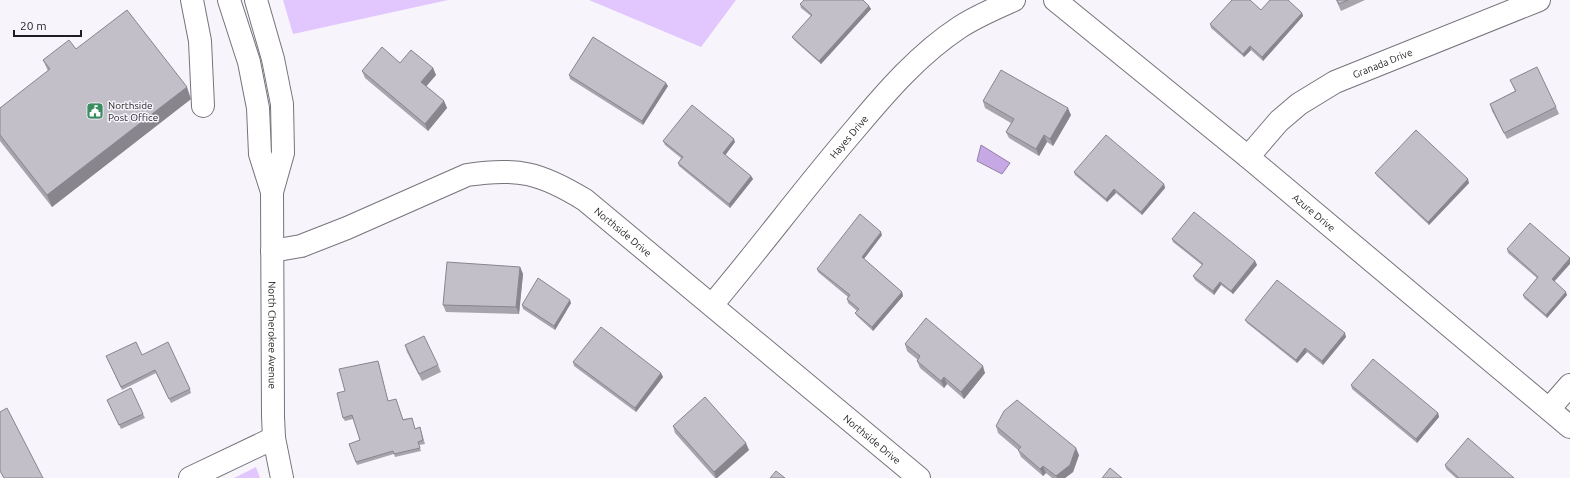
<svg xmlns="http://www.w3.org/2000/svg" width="1570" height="478" viewBox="0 0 1570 478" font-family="Ubuntu,sans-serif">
<rect width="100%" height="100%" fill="#f8f4fc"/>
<!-- green -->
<g fill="#e1c7fd">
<path d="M283 0H448L293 34Z"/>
<path d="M589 0H736L701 47Z"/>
<path d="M256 467 260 478H234Z"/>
</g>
<!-- water -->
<path fill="#c6a9e4" stroke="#947faa" d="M981 145 1010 163 1002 174 977 161Z"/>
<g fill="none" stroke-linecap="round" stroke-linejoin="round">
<!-- minor casing -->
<g stroke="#76737b" stroke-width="24">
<g id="minor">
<path d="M192 0 200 41 203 106"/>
<path id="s1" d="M229 0 249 62 258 108 260 154 272 192 273 416 274 438 282 478"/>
<path d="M256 0 273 59 282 104 283 153 272 192"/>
<path id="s2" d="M1055 0 1248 157 1570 427"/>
<path id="s3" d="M1248 157 1279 121 1299 104 1335 82 1539 0"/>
<path id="s4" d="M272 251 301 246 347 228 467 175C518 167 541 173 585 200L919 478"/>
<path id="s5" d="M712 305C761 247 806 186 856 128 887 91 919 54 960 27 977 16 996 8 1014 0"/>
<path d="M1549 409 1570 385"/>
<path d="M190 478 274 438"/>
</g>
</g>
<!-- minor -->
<use href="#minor" stroke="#fff" stroke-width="22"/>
</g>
<!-- wall -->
<g fill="#a8a4ac">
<path d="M1336 0H1365L1341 11Z"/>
<path d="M800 4 869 6 871 9 821 64 794 40 792 37 811 16 801 8Z"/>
<path d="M1261 10 1302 13 1303 16 1263 61 1251 50 1244 57 1211 28 1210 24Z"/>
<path d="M76 49 191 99 52 207 0 141V108L48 71 43 60Z"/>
<path d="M400 63 433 68 436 75 426 86 444 101 447 108 428 131 365 78 362 71Z"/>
<path d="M569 75 668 86 643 125 570 79Z"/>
<path d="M1510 80 1556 107 1559 114 1507 139 1492 111 1490 104 1515 91Z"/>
<path d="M983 101 1071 115 1053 146 1047 142 1039 156 1009 138 1006 132 1011 123 985 108Z"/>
<path d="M663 141 735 142 725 155 751 176 753 179 730 208 679 166 678 163 681 158 665 145Z"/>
<path d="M1074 172 1164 184 1165 188 1142 215 1116 193 1107 202 1075 175Z"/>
<path d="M1375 173 1469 183 1429 225 1377 176Z"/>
<path d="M882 235 864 259 902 292 903 296 873 331 857 316 855 313 857 311 848 303 847 299 848 297 818 272 817 269Z"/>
<path d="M1172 239 1255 261 1257 265 1233 294 1221 285 1214 295 1195 280 1193 276 1202 265 1173 242Z"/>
<path d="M1507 249 1554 281 1567 295 1547 318 1524 298 1523 295 1537 278 1508 253Z"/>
<path d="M520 267 523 274 519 314 446 312 443 305Z"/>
<path d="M571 303 555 330 523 309 522 305Z"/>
<path d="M1245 320 1346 337 1323 365 1307 352 1297 363 1247 323Z"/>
<path d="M905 344 985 373 964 399 947 384 944 388 920 368 917 361 918 360 907 351Z"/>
<path d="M405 345 438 365 441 372 422 381 407 352Z"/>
<path d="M142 355 190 389 191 393 171 403 156 373 122 390 106 356Z"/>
<path d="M573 362 661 373 663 377 636 412 574 366Z"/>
<path d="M379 364 388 401 403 419 412 418 415 429 420 427 425 444 419 445 421 451 395 457 394 454 357 465 349 444 360 440 353 419 345 421 343 418 345 391Z"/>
<path d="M1351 385 1438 413 1439 417 1417 443 1352 389Z"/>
<path d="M107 400 143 414 145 418 121 429Z"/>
<path d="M673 426 749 450 717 478H715L675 433Z"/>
<path d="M996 426 1079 455 1073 472 1065 478H1052L1046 473 1043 476 1021 457 1018 450 998 433Z"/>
<path d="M1445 465 1514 478H1456L1446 469Z"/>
</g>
<!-- shaded-wall -->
<g fill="#88868c">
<path d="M869 6 871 9 821 64 819 61Z"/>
<path d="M1302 13 1303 16 1263 61 1262 57Z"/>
<path d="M1250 46 1251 50 1244 57 1243 54Z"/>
<path d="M433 68 436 75 424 89 421 82Z"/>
<path d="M666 83 668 86 643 125 642 121Z"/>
<path d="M187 87 191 99 52 207 47 195Z"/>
<path d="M444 101 447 108 428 131 425 124Z"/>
<path d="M1068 108 1071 115 1053 146 1050 139Z"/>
<path d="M1044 135 1047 142 1039 156 1036 149Z"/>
<path d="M734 139 735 142 724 157 723 153Z"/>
<path d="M751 176 753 179 730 208 729 204Z"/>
<path d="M1468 179 1469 183 1429 225 1428 222Z"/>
<path d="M1164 184 1165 188 1142 215 1141 212Z"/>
<path d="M1114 189 1116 193 1107 202 1106 199Z"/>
<path d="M881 232 882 235 863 260 862 257Z"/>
<path d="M1570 258V264L1553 283 1552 279Z"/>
<path d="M1255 261 1257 265 1233 294 1231 291Z"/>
<path d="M520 267 523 274 519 314 516 307Z"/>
<path d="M1220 282 1221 285 1214 295 1213 291Z"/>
<path d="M902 292 903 296 873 331 872 327Z"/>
<path d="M1566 292 1567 295 1547 318 1546 315Z"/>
<path d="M570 300 571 303 555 330 554 326Z"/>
<path d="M1345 333 1346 337 1323 365 1322 361Z"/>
<path d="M1305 348 1307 352 1297 363 1296 360Z"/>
<path d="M983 366 985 373 964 399 961 392Z"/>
<path d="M661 373 663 377 636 412 635 408Z"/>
<path d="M944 377 947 384 944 388 941 381Z"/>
<path d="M1438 413 1439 417 1417 443 1416 439Z"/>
<path d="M746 443 749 450 717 478H716L714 472Z"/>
<path d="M1076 448 1079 455 1073 472 1065 478H1057L1056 476Z"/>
<path d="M1043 466 1046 473 1043 476 1040 469Z"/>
</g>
<!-- building -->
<g fill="#c3bfc8" stroke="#88868c">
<path d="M804 0H863L869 6 819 61 792 37 812 15 800 4Z"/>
<path d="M1232 0H1250L1261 10 1270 0H1288L1302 13 1262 57 1250 46 1243 54 1210 24Z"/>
<path d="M1337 0H1348L1339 4Z"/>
<path d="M127 10 187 87 47 195 0 135V108L50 69 43 60 69 40 76 49Z"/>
<path d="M593 37 666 83 642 121 569 75Z"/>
<path d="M382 47 400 63 411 50 433 68 421 82 444 101 425 124 362 71Z"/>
<path d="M1537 67 1556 107 1504 133 1490 104 1516 91 1510 80Z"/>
<path d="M1001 70 1068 108 1050 139 1044 135 1036 149 1006 132 1014 119 983 101Z"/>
<path d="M692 105 734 139 723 153 751 176 729 204 678 163 683 157 663 141Z"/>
<path d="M1416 130 1468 179 1428 222 1375 173Z"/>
<path d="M1106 135 1164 184 1141 212 1114 189 1106 199 1074 172Z"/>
<path d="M1194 212 1255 261 1231 291 1220 282 1213 291 1193 276 1203 264 1172 239Z"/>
<path d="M860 214 881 232 862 257 902 292 872 327 855 313 859 309 847 299 850 295 817 269Z"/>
<path d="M1530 223 1570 258 1552 279 1566 292 1546 315 1523 295 1538 277 1507 249Z"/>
<path d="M447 262 520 267 516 307 443 305Z"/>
<path d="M538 278 570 300 554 326 522 305Z"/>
<path d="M1277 280 1345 333 1322 361 1305 348 1296 360 1245 320Z"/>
<path d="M926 318 983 366 961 392 944 377 941 381 917 361 920 356 905 344Z"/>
<path d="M601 327 661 373 635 408 573 362Z"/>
<path d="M424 336 438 365 419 374 405 345Z"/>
<path d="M136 342 142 355 168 342 190 389 169 399 155 370 121 387 106 356Z"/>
<path d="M1373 359 1438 413 1416 439 1351 385Z"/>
<path d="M378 361 388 401 396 399 403 420 412 418 415 429 420 427 423 440 418 442 420 448 394 454 393 451 356 462 349 444 360 440 352 415 343 418 337 393 345 391 339 369Z"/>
<path d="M131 388 143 414 119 425 107 400Z"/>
<path d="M705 397 746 443 714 472 673 426Z"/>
<path d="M1017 400 1076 448 1070 465 1056 476 1043 466 1040 469 1018 450 1021 447 996 426 1004 411Z"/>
<path d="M7 408 43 478H4L0 471V412Z"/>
<path d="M1468 438 1514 478H1459L1445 465Z"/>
<path d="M1110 468 1122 478H1102Z"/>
<path d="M776 471 785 478H770Z"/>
</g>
<!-- icons -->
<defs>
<g id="civic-square" transform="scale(0.9)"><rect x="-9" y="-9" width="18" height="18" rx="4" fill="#398d5f" stroke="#f8f4fc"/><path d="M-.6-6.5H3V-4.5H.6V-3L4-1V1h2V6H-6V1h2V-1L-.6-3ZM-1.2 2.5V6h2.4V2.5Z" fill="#fff"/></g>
</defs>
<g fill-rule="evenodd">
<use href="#civic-square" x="95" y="111"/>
</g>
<g text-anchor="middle" stroke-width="3" stroke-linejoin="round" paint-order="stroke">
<!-- street labels -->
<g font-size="10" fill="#1f1e21" stroke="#f8f4fc">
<text dy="4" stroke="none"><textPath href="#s3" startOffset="167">Granada Drive</textPath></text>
<text dy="4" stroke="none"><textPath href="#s5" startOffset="217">Hayes Drive</textPath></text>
<text dy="4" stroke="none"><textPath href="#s2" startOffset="335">Azure Drive</textPath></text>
<text dy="4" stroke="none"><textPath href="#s4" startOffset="384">Northside Drive</textPath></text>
<text dy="4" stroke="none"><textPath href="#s1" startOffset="341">North Cherokee Avenue</textPath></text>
<text dy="4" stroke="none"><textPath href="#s4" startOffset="708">Northside Drive</textPath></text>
</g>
<!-- poi labels -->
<g font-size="10" fill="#1f1e21" stroke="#f8f4fc" text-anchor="start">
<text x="108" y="109">Northside<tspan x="108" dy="12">Post Office</tspan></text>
</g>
</g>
<!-- scale -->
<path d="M14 30v6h67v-6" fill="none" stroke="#1f1e21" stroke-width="2"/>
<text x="20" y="30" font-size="12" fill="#1f1e21" stroke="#f8f4fc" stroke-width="3" paint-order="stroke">20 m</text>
</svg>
